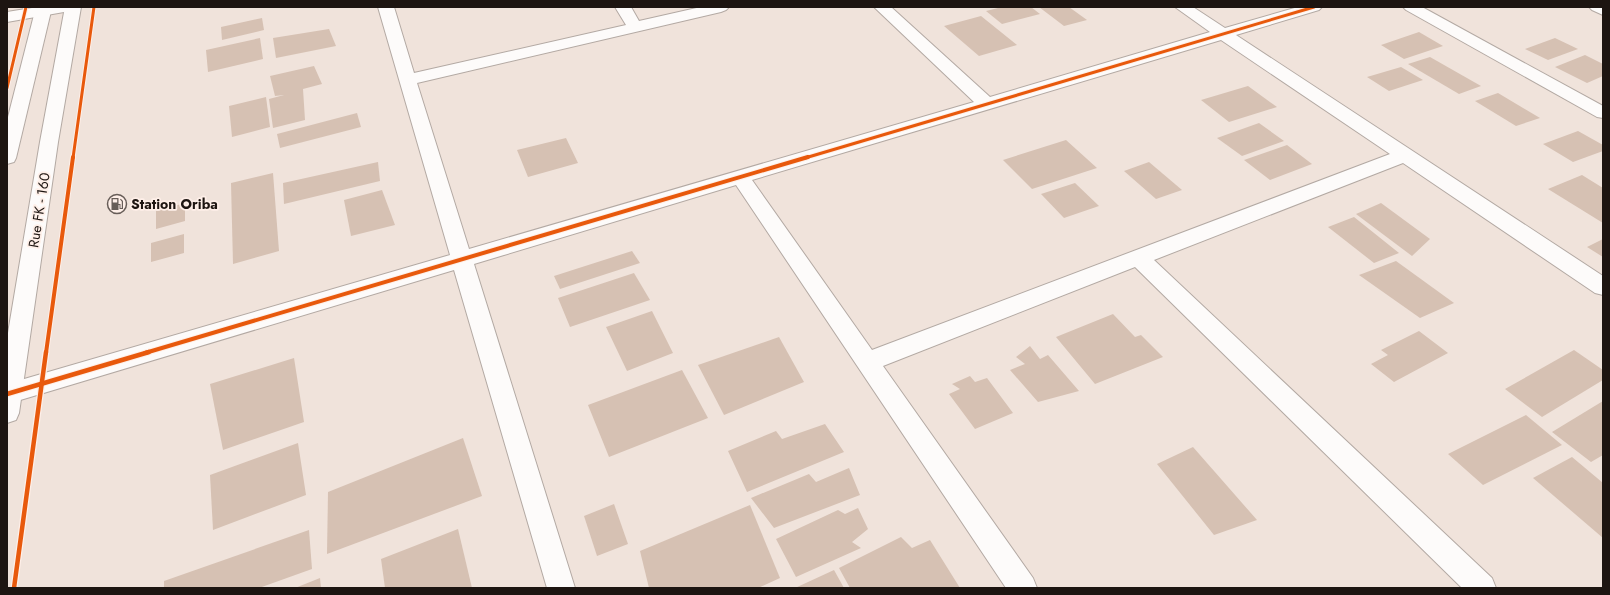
<svg xmlns="http://www.w3.org/2000/svg" width="1610" height="595" viewBox="0 0 1610 595" font-family="Jost,sans-serif">
<rect width="100%" height="100%" fill="#f0e3db"/>
<!-- building -->
<g fill="#d6c1b3">
<path d="M1002 7H1031L1040 14 1002 24 986 11Z"/>
<path d="M1039 7H1069L1087 20 1064 26Z"/>
<path d="M981 16 1017 45 979 56 944 26Z"/>
<path d="M262 18 264 30 222 40 221 27Z"/>
<path d="M329 29 336 46 276 58 273 38Z"/>
<path d="M1419 32 1443 46 1404 59 1381 45Z"/>
<path d="M260 38 263 59 208 72 206 50Z"/>
<path d="M1555 38 1578 49 1548 60 1525 49Z"/>
<path d="M1585 55 1603 64V76L1587 83 1555 67Z"/>
<path d="M1430 57 1481 86 1459 94 1408 64Z"/>
<path d="M314 66 322 84 303 89 305 120 273 128 269 99 284 95 275 96 270 76Z"/>
<path d="M1401 67 1423 80 1389 91 1367 77Z"/>
<path d="M1248 86 1277 107 1229 122 1201 100Z"/>
<path d="M1498 93 1540 118 1516 126 1475 101Z"/>
<path d="M266 97 270 127 232 137 229 106Z"/>
<path d="M357 113 361 127 280 148 277 134Z"/>
<path d="M1259 123 1284 141 1242 156 1217 138Z"/>
<path d="M1578 131 1603 145V151L1573 162 1543 144Z"/>
<path d="M566 138 578 163 528 177 517 150Z"/>
<path d="M1066 140 1097 168 1032 189 1003 160Z"/>
<path d="M1287 145 1312 164 1270 180 1244 160Z"/>
<path d="M378 162 380 181 284 204 283 183Z"/>
<path d="M1149 162 1182 190 1156 199 1124 171Z"/>
<path d="M273 173 279 251 233 264 231 183Z"/>
<path d="M1582 175 1603 188V223L1548 189Z"/>
<path d="M1075 183 1099 206 1064 218 1041 194Z"/>
<path d="M382 190 395 225 351 236 344 200Z"/>
<path d="M185 203V221L156 229V211Z"/>
<path d="M1381 203 1430 239 1412 256 1356 214Z"/>
<path d="M1354 217 1399 253 1374 263 1328 227Z"/>
<path d="M184 234V253L151 262V243Z"/>
<path d="M1603 239V257L1587 247Z"/>
<path d="M632 251 640 263 560 289 554 276Z"/>
<path d="M1396 261 1454 303 1420 318 1359 275Z"/>
<path d="M634 273 650 300 570 327 558 298Z"/>
<path d="M652 311 673 353 627 371 606 327Z"/>
<path d="M1113 314 1135 337 1141 335 1163 357 1095 384 1056 337Z"/>
<path d="M1419 331 1448 353 1394 382 1371 364 1388 355 1381 350Z"/>
<path d="M779 337 804 382 724 415 698 365Z"/>
<path d="M1030 346 1040 359 1048 355 1079 391 1038 402 1010 370 1025 364 1016 357Z"/>
<path d="M1574 350 1603 370V380L1542 417 1505 389Z"/>
<path d="M294 358 304 422 223 450 210 384Z"/>
<path d="M682 370 708 418 609 457 588 405Z"/>
<path d="M970 376 975 382 987 378 1013 413 975 429 949 394 960 389 952 384Z"/>
<path d="M1603 401V455L1591 462 1552 432Z"/>
<path d="M1526 415 1562 445 1483 485 1448 454Z"/>
<path d="M825 424 844 452 747 492 728 451 776 431 782 439Z"/>
<path d="M463 438 482 496 327 554 328 492Z"/>
<path d="M298 443 306 495 213 530 210 475Z"/>
<path d="M1193 447 1257 520 1214 535 1157 464Z"/>
<path d="M1572 457 1603 483V538L1533 478Z"/>
<path d="M849 468 860 495 774 528 751 498 809 474 816 482Z"/>
<path d="M614 504 628 544 597 556 584 516Z"/>
<path d="M750 505 780 578 758 588H649L640 551Z"/>
<path d="M858 508 868 529 852 542 861 548 796 577 776 539 838 510 845 514Z"/>
<path d="M458 529 472 588H385L381 559Z"/>
<path d="M309 530 312 569 259 588H164V581Z"/>
<path d="M901 537 912 548 930 540 960 588H850L839 568Z"/>
<path d="M834 570 844 588H795Z"/>
<path d="M320 578 321 588H295Z"/>
</g>
<g fill="none" stroke-linecap="round" stroke-linejoin="round">
<!-- street casing -->
<g stroke="#b3a9a3" stroke-width="2">
<g id="street">
<path d="M38 7H72L69 10 64 12 7 22V12Z"/>
<path d="M378 7H394L414 73 626 25 615 7H631L639 21 701 7H729L726 10 721 12 417 83 469 249 974 102 874 7H891L990 97 1210 32 1175 7H1193L1225 28 1298 7H1322L1319 10 1236 35 1603 276V295L1595 293 1403 163 1154 260 1492 578 1496 588H1462L1135 267 883 366 1033 578 1037 588H1006L736 185 474 264 575 588H547L454 270 7 404V384L450 255ZM1221 40 1390 154 872 350 752 180Z"/>
<path d="M1403 7H1422L1603 106V118L1597 117 1406 10Z"/>
<path d="M1589 7H1603V15L1592 10Z"/>
</g>
</g>
<!-- secondary casing -->
<g stroke="#b3a9a3" stroke-width="2">
<g id="secondary">
<path d="M36 7H52L16 158 14 162 7 164V121Z"/>
<path d="M65 7H81L58 142 19 413 16 420 7 423V339L40 142Z"/>
</g>
</g>
<!-- street -->
<use href="#street" fill="#fdfbfa" fill-rule="evenodd"/>
<!-- secondary -->
<use href="#secondary" fill="#fdfbfa" fill-rule="evenodd"/>
<!-- cycleway-far2 casing -->
<g stroke="#feefe8" stroke-width="5">
<g id="cycleway-far2">
<path d="M7 88 26 7"/>
<path d="M73 158 94 7"/>
<path d="M805 158 1314 7"/>
</g>
</g>
<!-- cycleway-far1 casing -->
<g stroke="#feefe8" stroke-width="6">
<g id="cycleway-far1">
<path d="M46 353 73 157"/>
<path d="M145 353 808 157"/>
</g>
</g>
<!-- cycleway casing -->
<g stroke="#feefe8" stroke-width="7">
<g id="cycleway">
<path d="M7 394 149 352"/>
<path d="M14 588 46 352"/>
</g>
</g>
<!-- cycleway-far2 -->
<use href="#cycleway-far2" stroke="#e8590c" stroke-width="3"/>
<!-- cycleway-far1 -->
<use href="#cycleway-far1" stroke="#e8590c" stroke-width="4"/>
<!-- cycleway -->
<use href="#cycleway" stroke="#e8590c" stroke-width="4.5"/>
</g>
<!-- icons -->
<defs>
<g id="fuel-ring" transform="scale(1)"><circle r="9.5" fill="#feefe8" stroke="#675d58" stroke-width="1.5"/><path d="M-5.5-6h7V0h2V4h1.3V-2.5L3-4.5l.8-.8L6-3V5H2.5V1h-1V6h-7ZM-4.2-4.7v3.2H.2V-4.7Z" fill="#675d58"/></g>
</defs>
<g fill-rule="evenodd">
<use href="#fuel-ring" x="117" y="204"/>
</g>
<g text-anchor="middle" stroke-width="3.5" stroke-linejoin="round" paint-order="stroke">
<!-- poi labels -->
<g font-size="14" font-weight="bold" fill="#1d1511" stroke="#feefe8" text-anchor="start">
<text x="131" y="209">Station Oriba</text>
</g>
<!-- street labels -->
<g font-size="14" fill="#1d1511" stroke="#feefe8">
<text transform="translate(39 210) rotate(-81)" y="5">Rue FK - 160</text>
</g>
</g>
<!-- border -->
<rect width="1610" height="595" fill="none" stroke="#1d1511" stroke-width="16"/>
</svg>
